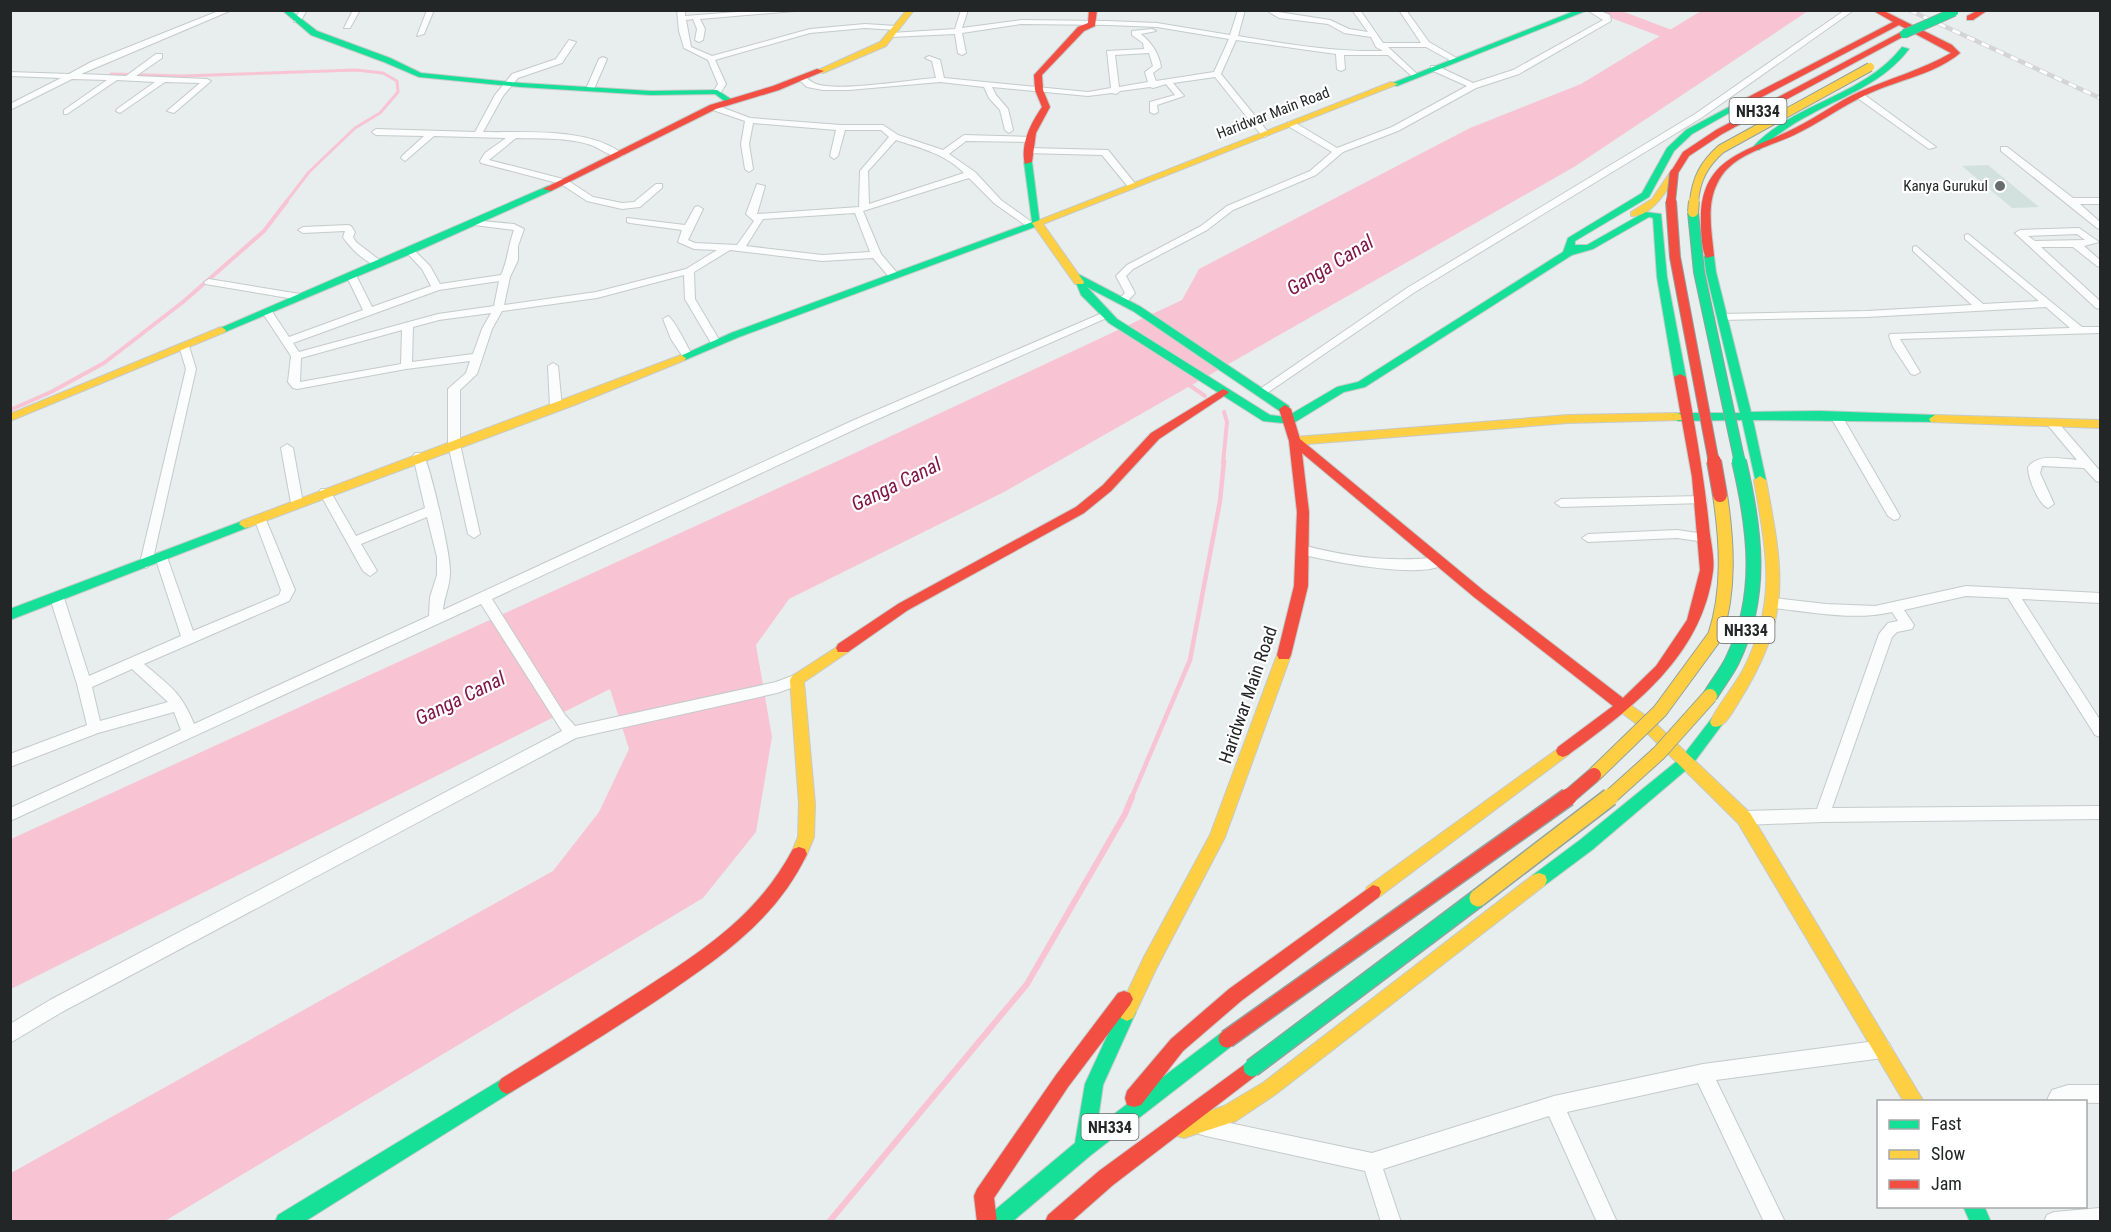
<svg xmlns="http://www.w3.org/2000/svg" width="2111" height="1232" viewBox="0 0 2111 1232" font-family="'Roboto Condensed',sans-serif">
<rect width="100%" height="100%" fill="#e7eeed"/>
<!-- built -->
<path fill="#d2e0de" d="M1988 165 2039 207 2012 208 1962 166Z"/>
<!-- water -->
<path fill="#f8c4d4" d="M1701 11H1808L1574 167 1004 492 789 599 756 645 772 737 756 832 703 898 165 1221H11V1173L553 871 599 812 629 749 610 689 11 989V839L842 459 1182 300 1199 269 1470 128 1581 84Z"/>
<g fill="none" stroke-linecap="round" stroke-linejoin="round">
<!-- stream-far3 -->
<path stroke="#f8c4d4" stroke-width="3" d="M111 74 183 76 356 70 383 73 397 81 398 92 380 113 355 128 309 172 286 202"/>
<!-- stream-far2 -->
<g stroke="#f8c4d4" stroke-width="4">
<path d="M1185 382 1205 396"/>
<path d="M10 410 51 392 104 363 183 302 264 231 287 201"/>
<path d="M1223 463 1227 422 1224 412"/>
</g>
<!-- stream-far1 -->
<path stroke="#f8c4d4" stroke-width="4.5" d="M1131 799 1190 660 1220 501 1224 461"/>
<!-- stream -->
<path stroke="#f8c4d4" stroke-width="6" d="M829 1222 1027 984 1125 814 1132 797"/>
<!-- river -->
<path fill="#f8c4d4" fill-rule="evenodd" d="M1596 10H1619L1706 43 1708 46 1700 51 1694 49 1598 13Z"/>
<!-- street casing -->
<g stroke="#c5caca" stroke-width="2">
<g id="street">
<path d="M221 10H232L81 74 126 76 156 54H162V58L136 76 207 79 211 81 174 113 167 111 200 83 165 82 120 113 116 111 117 109 155 82 117 80 67 114H64V110L107 80 72 79 10 110V104L61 78 10 76V72L69 74 91 62Z"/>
<path d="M300 10H307L300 22H294Z"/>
<path d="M353 10H360L350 28H344Z"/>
<path d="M427 10H434L424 34 417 36Z"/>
<path d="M677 10H685V16L763 10H807L700 19 705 29 703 40 699 42 695 40 697 29 693 19 686 20 691 47 712 56 810 29 865 24 896 26 900 28 896 30 865 28 810 33 715 60 726 84 720 94H717L713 92 718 84 708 60 684 48 679 31Z"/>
<path d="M961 10H968L962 28 1021 20 1108 21 1157 23 1230 35 1238 10H1245L1238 36C1286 44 1334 52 1383 51L1376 47 1371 37 1344 33 1328 24 1279 18 1266 10 1330 20 1349 29 1368 32 1352 10H1360L1383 43H1421L1399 10H1406L1429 42 1460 60 1453 62 1426 47H1388L1417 74V78H1414L1388 55H1344L1345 69 1341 71 1337 69 1336 54 1236 40 1221 74 1268 132 1269 134 1265 137 1262 136 1215 77 1173 83 1184 96 1157 105 1158 112 1154 114 1150 112V102L1175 95 1166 84 1153 88 1150 87 1120 91 1116 94 1112 93 1088 96 992 87 996 95 1008 109 1013 130 1009 133 1005 130 1000 110 989 98 984 87 940 82 849 90H823L807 87 797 78 804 76C808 79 811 82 816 84 840 92 907 80 936 78L932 61 925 58 929 56 940 60 944 78 1088 92 1111 88 1107 51 1144 49 1143 43 1132 35V31L1152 29 1156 31 1141 34C1152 43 1159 54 1161 67L1153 73 1156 81 1214 72 1229 39 1157 27 1108 25 1021 24 962 33 966 53 962 55 958 53 955 34 891 37 887 35 891 33 955 29ZM1149 53 1153 66 1145 72 1148 82 1119 87 1115 55Z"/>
<path d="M1587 10H1598L1610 15 1611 21 1519 74 1476 88 1398 131 1343 152 1316 175 1233 210 1207 230 1133 269 1126 276 1135 293 1126 303H1118L1117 301 1125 293 1116 276 1127 265 1201 226 1227 206 1310 171 1332 152 1288 126V122H1294L1337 148 1392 127 1467 86 1431 70V66H1437L1473 83 1513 70 1603 20Z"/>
<path d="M1845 10H1854L1701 118 1415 292 1267 393H1259L1257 391 1407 288 1695 114Z"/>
<path d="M569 40 576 42 562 63 518 78 503 96 483 132C525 133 590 127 624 155 615 161 600 148 591 145 567 137 541 139 516 138L489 160 567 180 593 197 622 203 634 202 656 184H662V188L640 207 622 209 587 201 561 184 481 163 480 161 485 153 506 138 434 136 405 161 401 158 402 156 424 136 376 135 372 132 376 129 475 132 495 95 512 74 556 59Z"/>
<path d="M603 57 607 59 594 89 587 91 586 89 599 59Z"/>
<path d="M1856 93H1862L1936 147 1929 149 1856 97Z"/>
<path d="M710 105H716L750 118 841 125H883L898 135 943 150 964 135 1032 137 1033 139 1029 142 966 141 949 154 975 172 1001 200 1036 225 1028 227 995 204 969 178 863 211 881 254 898 274V278H890L873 258 822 261 730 250 694 272 695 299 721 343 716 346 711 343 685 299 684 275 597 298 502 311 492 329 477 374 460 390V444L480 534 474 538 468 534 448 444V389L466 373 470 361 406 369 297 389 293 388 288 382 291 356 262 312 263 310H271L289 337 363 310 346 275 347 273H355L372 307 431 286 422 269 405 251 410 248 413 249 430 266 440 284 501 275C508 260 508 246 514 230L474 225 469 222 471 220 514 224 524 229 518 246V260L510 277 504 305 596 292 686 269 717 250 694 249 678 242 682 230 630 223 627 222V218L685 225 695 207 698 206 703 209 688 240 695 243 737 245 754 221 746 214 757 184 765 186 757 214 859 207 860 171 889 137 881 130H845L838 156 834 159 830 156 836 130 753 123 749 144 753 169 749 172 745 169 741 144 745 121 710 109ZM896 140C921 148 945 154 964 173L869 204 868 171ZM855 213 870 252 822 255 746 246 763 219ZM499 281 494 306 438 314 299 352 293 343 439 290ZM491 313 482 329 473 354 412 362 413 327 439 320ZM402 330 401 364 300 382 301 358Z"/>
<path d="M2001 147H2007L2073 198H2100V204H2080L2100 222V229L2097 228 2001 151Z"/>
<path d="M1028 148 1108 150 1137 186 1129 188 1102 155 1025 153 1024 151Z"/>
<path d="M348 225 351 226 355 232 353 237 356 242 382 262V266C369 267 350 248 343 237L345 231 303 233 298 230 303 227Z"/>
<path d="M2079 228 2099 242 2084 246 2100 260V267L2097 266 2073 247H2041L2100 301V309L2096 308 2015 233 2020 230ZM2077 234 2085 240 2035 241 2028 236Z"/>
<path d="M1968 234 2082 327H2100V333L1900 339 1920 372 1915 375 1911 374 1893 347 1889 336 1890 334 2070 328 2046 307 1867 317 1721 320 1716 317 1721 314 1867 311 1972 305 1913 251V247L1916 246 1983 304 2039 301 1965 239V235Z"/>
<path d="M209 279 300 294 305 297 300 300 205 284 204 282Z"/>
<path d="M1107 311 1111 312V316L862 426 492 599 565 715 575 726 776 682 797 674 802 676 804 680 802 684 777 693 576 738 62 1012 10 1043V1024L50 1000 562 731 481 604 10 821V808L181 730 174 712 98 733 10 767V754L87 725 77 684 50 598 52 595 57 593 64 598 89 676 181 636 155 557 156 554 161 552 167 557 193 631 279 595 281 590 254 518 256 515H264L295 590 289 601 144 664C170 686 181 692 194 724L429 616 430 597 437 575V557L427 517 361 544 377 571 370 576 363 571 319 492 321 489H329L356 536 425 508 413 456 415 453H423C431 470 451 555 450 573 450 586 444 597 443 610L854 420ZM132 669 168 702 100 721 92 687Z"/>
<path d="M668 316C674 319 687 346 692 355L691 357H683L671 339 663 319Z"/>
<path d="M184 343 189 346 196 369 152 563 146 568 140 563 186 369 179 346Z"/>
<path d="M553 363 558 366 562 407 556 411 550 407 548 366Z"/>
<path d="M1836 412 1842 416 1900 516 1898 519 1894 520 1888 516 1830 416Z"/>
<path d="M2052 419 2056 420 2100 471V482L2096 481 2084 468 2042 466 2040 473 2054 504 2048 508C2038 504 2028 478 2028 467 2039 453 2061 459 2077 460L2046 423Z"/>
<path d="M287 444 293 448 303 503 297 507 291 503 281 448Z"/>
<path d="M1701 496 1707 500 1705 503 1561 507 1555 503 1561 499Z"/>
<path d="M1677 530 1705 534 1711 538 1705 542 1677 538 1588 542 1582 538 1588 534Z"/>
<path d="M1302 545C1348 557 1392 563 1440 557L1446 562C1430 582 1322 560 1297 553L1296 550Z"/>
<path d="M1966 586 2100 593V603L2022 599 2100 720V737L2095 735 2008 598 1966 596 1904 610 1914 625 1912 629 1897 632 1892 637 1832 808 2100 806V819L1822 822 1744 825 1738 823 1736 818 1738 813 1744 811 1817 809 1879 634 1888 623 1898 621 1892 612C1854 621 1812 612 1773 608L1766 603 1768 600 1773 598 1826 604 1875 606Z"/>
<path d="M1883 1040 1889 1043 1892 1049 1889 1055 1883 1058 1716 1080 1785 1222H1764L1698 1083 1567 1112 1617 1222H1597L1549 1116 1383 1169 1401 1222H1381L1365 1171 1206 1136 1199 1134 1197 1127 1199 1120 1206 1118 1372 1153 1554 1096 1703 1064Z"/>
<path d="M2068 1085H2100V1103L2046 1102 2052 1090Z"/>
<path d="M2100 1208V1222H2044L2047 1215 2054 1212Z"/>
</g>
</g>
<!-- fast casing -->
<g stroke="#c5caca" stroke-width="2">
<g id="fast">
<path d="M282 10H290L317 31 390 58 421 73 521 83 651 91 717 90 734 101 727 103 715 94 651 95 521 87 419 77 384 62 311 35Z"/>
<path d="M1577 10H1588L1397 86 1390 84Z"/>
<path d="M1902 47 1909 49C1884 82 1848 94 1813 113 1793 123 1776 135 1759 150L1752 148C1794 102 1863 97 1902 47Z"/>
<path d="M1731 106 1738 108 1692 134 1674 151 1649 197 1575 241V245H1587L1645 212 1661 214 1667 277 1686 377 1684 379H1676L1674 377 1657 277 1653 218 1649 217 1593 249 1572 255 1365 387 1344 392 1292 424 1263 421 1109 323 1081 295 1075 280 1071 277 1076 274 1080 275 1141 307 1289 406V412H1281L1133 311 1087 287 1117 319 1270 415 1286 417 1337 387 1358 382 1563 252 1568 238 1642 193 1667 148 1686 130Z"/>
<path d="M1028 159 1032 162 1040 225 739 337 685 360H677L676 358 731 333 1032 222 1024 162Z"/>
<path d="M548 186 553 189 551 191 413 253 225 332 221 333 216 330Z"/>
<path d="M1709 253 1714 256 1716 272 1751 412 1820 411 1935 415 1941 419 1939 422 1753 420 1766 480 1764 483H1756L1742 420 1678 421 1672 417 1678 413H1740L1706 272 1704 256Z"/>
<path d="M245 520 251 524 249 527 10 620V609Z"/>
<path d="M1717 716 1722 718 1724 722 1692 765 1592 850 1545 885 1539 887 1533 885 1531 880 1533 875 1580 840 1682 757 1712 718Z"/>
<path d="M1127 1003 1133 1006 1136 1012 1103 1085 1097 1127 1221 1033 1227 1030 1233 1033 1236 1039 1233 1045 1091 1155 1012 1222H986L989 1215 1075 1143 1085 1084 1121 1006Z"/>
<path d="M507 1076 513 1079 516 1085 513 1091 304 1222H275L278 1215Z"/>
<path d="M1963 1206H1984L1991 1222H1970Z"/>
</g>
</g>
<!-- slow casing -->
<g stroke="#c5caca" stroke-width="2">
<g id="slow">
<path d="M907 10H914L886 46 823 73 816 71 880 42Z"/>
<path d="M1391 82 1398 84 1043 224 1084 282 1083 284H1075L1032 223Z"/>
<path d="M1671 171 1678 173C1668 188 1652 218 1631 216V212L1652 199Z"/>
<path d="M221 327 226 330 225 332 10 421V414Z"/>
<path d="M681 355 686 358 685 360 577 404 249 527 245 528 239 524 241 521Z"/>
<path d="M1678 413 1684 417 1682 420 1568 423 1295 445 1289 441 1295 437 1568 415Z"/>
<path d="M1935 415 2100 420V428L1931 422 1929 419Z"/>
<path d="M1760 476 1766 480C1784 576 1792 618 1737 705 1731 714 1724 730 1712 726L1710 722C1719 703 1734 687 1744 668 1778 600 1766 551 1754 480Z"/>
<path d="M843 643 848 644 850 648 848 652 804 682 815 804 814 837 805 859 799 861 793 859 791 854 798 837 799 804 790 680 792 676Z"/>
<path d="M1284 650 1289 651 1291 655 1225 837 1156 969 1133 1018 1127 1021 1121 1018 1118 1012 1144 957 1210 835 1277 655 1279 651Z"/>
<path d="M1622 699 1653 721 1750 813 1924 1102H1904L1738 823 1643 729 1617 709 1615 705 1617 701Z"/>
<path d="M1563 745 1568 747 1570 751 1568 755 1379 897 1373 899 1367 897 1365 892 1367 887Z"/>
<path d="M1539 873 1545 875 1547 880 1545 885 1276 1094 1236 1121 1184 1138 1177 1136 1175 1129 1177 1122 1224 1106 1264 1082 1533 875Z"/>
</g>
</g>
<!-- jam casing -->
<g stroke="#c5caca" stroke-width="2">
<g id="jam">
<path d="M1089 10H1097L1095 26 1084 31 1042 75 1043 90 1050 107 1036 133 1032 162 1025 164C1020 144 1031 123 1042 107L1035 90 1034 75 1078 27 1088 23Z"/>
<path d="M1872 10H1882L1952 45 1960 53C1938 72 1904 79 1877 90 1849 101 1826 119 1800 132 1773 147 1731 152 1717 184 1706 206 1712 233 1714 256L1706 258C1701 247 1701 230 1701 218 1701 155 1751 151 1795 128 1817 117 1837 102 1859 92 1890 78 1922 70 1951 53L1899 25 1737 110H1731V106L1893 22Z"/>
<path d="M1979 10H1988L1973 20H1967V16Z"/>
<path d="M1901 32 1908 34 1722 134 1689 156 1677 175 1670 173 1683 152 1716 130Z"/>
<path d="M817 69 824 71 779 90 716 109 551 191 543 189 710 105 773 86Z"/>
<path d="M1680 374 1686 377C1695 427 1704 476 1709 526 1710 540 1715 557 1713 571 1702 657 1632 708 1568 755L1563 757 1558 755 1556 751 1558 747 1613 706 1474 597 1302 453 1309 512 1308 586 1291 655 1289 659H1279L1277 655 1294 586 1297 512 1289 441 1279 409 1285 405 1291 409 1300 439 1484 591 1623 698 1656 666 1687 620 1700 570 1692 477 1674 377Z"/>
<path d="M1223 389 1229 392 1227 394 1159 439 1111 491 1084 513 908 610 848 652H838L836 648 838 644 898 604 1076 507 1103 485 1151 433Z"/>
<path d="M799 847 805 849 807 854C775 922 716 960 656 1001 609 1032 561 1062 513 1091L507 1094 501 1091 498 1085 501 1079C549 1049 597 1019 645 988 705 949 758 915 793 849Z"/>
<path d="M1373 885 1379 887 1381 892 1379 897 1241 1001 1183 1051 1141 1105 1134 1107 1127 1105 1125 1098 1127 1091 1171 1039 1229 989Z"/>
<path d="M1124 991 1130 993 1133 999 1130 1005 1068 1087 994 1198 997 1222H977L974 1196 977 1189 1056 1075 1118 993Z"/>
<path d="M1252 1059 1258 1062 1261 1068 1258 1074 1113 1185 1071 1222H1045L1048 1215 1099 1171Z"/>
</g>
</g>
<!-- street -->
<use href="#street" fill="#fbfcfc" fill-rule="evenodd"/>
<!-- fast -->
<use href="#fast" fill="#16e098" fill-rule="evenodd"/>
<!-- slow -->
<use href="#slow" fill="#ffcf43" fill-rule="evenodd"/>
<!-- jam -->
<use href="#jam" fill="#f24e42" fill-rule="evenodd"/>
<!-- rail casing -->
<g stroke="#d3d4d4" stroke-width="4.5">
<path id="rail" d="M1909 10 2100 98"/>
</g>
<!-- rail -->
<use href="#rail" stroke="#fff" stroke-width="3" stroke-dasharray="8" stroke-linecap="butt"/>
<!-- fast-bridge-far3 casing -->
<g stroke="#92a2a1" stroke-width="10" stroke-linecap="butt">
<path id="fast-bridge-far3" d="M1904 34 1954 12"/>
</g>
<!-- fast-bridge-far2 casing -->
<g stroke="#92a2a1" stroke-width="12" stroke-linecap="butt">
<path id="fast-bridge-far2" d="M1693 212 1699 272 1740 463"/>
</g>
<!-- fast-bridge-far1 casing -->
<g stroke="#92a2a1" stroke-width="16" stroke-linecap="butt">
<path id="fast-bridge-far1" d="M1710 696C1717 684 1726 673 1732 661 1764 596 1755 529 1739 461"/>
</g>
<!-- fast-bridge casing -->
<g stroke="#92a2a1" stroke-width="20" stroke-linecap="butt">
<path id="fast-bridge" d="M1252 1068 1478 898"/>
</g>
<!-- slow-bridge-far3 casing -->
<g stroke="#92a2a1" stroke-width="10" stroke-linecap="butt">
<path id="slow-bridge-far3" d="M1694 202C1696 179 1704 164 1721 149L1870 67"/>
</g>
<!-- slow-bridge-far2 casing -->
<g stroke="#92a2a1" stroke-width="12" stroke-linecap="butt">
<path id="slow-bridge-far2" d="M1693 212 1694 201"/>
</g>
<!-- slow-bridge-far1 casing -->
<g stroke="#92a2a1" stroke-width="16" stroke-linecap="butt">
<g id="slow-bridge-far1">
<path d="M1594 775 1660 711 1715 636C1730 591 1727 541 1720 495"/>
<path d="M1608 799 1659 753 1710 696"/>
</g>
</g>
<!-- slow-bridge casing -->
<g stroke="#92a2a1" stroke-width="20" stroke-linecap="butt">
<path id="slow-bridge" d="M1478 898 1610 797"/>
</g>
<!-- jam-bridge-far3 casing -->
<g stroke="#92a2a1" stroke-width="10" stroke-linecap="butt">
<path id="jam-bridge-far3" d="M1671 202 1674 173"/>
</g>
<!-- jam-bridge-far2 casing -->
<g stroke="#92a2a1" stroke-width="12" stroke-linecap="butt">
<path id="jam-bridge-far2" d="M1671 201 1675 257 1714 463"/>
</g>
<!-- jam-bridge-far1 casing -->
<g stroke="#92a2a1" stroke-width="16" stroke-linecap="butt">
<g id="jam-bridge-far1">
<path d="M1714 461 1720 495"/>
<path d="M1566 799 1594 775"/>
</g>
</g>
<!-- jam-bridge casing -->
<g stroke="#92a2a1" stroke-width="20" stroke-linecap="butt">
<path id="jam-bridge" d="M1227 1039 1568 797"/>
</g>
<!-- fast-bridge-far3 -->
<use href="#fast-bridge-far3" stroke="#16e098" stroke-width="8"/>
<!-- fast-bridge-far2 -->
<use href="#fast-bridge-far2" stroke="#16e098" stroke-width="10"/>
<!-- fast-bridge-far1 -->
<use href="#fast-bridge-far1" stroke="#16e098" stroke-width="14"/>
<!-- fast-bridge -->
<use href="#fast-bridge" stroke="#16e098" stroke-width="17"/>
<!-- slow-bridge-far3 -->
<use href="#slow-bridge-far3" stroke="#ffcf43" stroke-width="8"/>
<!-- slow-bridge-far2 -->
<use href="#slow-bridge-far2" stroke="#ffcf43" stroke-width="10"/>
<!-- slow-bridge-far1 -->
<use href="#slow-bridge-far1" stroke="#ffcf43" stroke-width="14"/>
<!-- slow-bridge -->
<use href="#slow-bridge" stroke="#ffcf43" stroke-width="17"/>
<!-- jam-bridge-far3 -->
<use href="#jam-bridge-far3" stroke="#f24e42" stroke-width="8"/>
<!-- jam-bridge-far2 -->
<use href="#jam-bridge-far2" stroke="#f24e42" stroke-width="10"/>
<!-- jam-bridge-far1 -->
<use href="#jam-bridge-far1" stroke="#f24e42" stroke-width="14"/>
<!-- jam-bridge -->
<use href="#jam-bridge" stroke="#f24e42" stroke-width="17"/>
</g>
<!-- markers -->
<circle fill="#676c6c" stroke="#fff" stroke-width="2" cx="2000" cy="186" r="6"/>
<g text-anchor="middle" stroke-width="4.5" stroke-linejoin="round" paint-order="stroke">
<!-- far-street labels -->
<g font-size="15" fill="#222626" stroke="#fff">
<text transform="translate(1273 113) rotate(-21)" y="5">Haridwar Main Road</text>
</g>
<!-- far-poi labels -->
<g font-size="15" fill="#222626" stroke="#fff" text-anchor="end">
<text x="1988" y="191">Kanya Gurukul</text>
</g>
<!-- shield labels -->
<g fill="#fff" stroke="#646767" stroke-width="1.5">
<rect x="1729.5" y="98" width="57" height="26" rx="4.5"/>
<rect x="1717.5" y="617" width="57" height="26" rx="4.5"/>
<rect x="1081.5" y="1114" width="57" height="26" rx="4.5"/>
</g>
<g font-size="16" font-weight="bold" fill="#222626">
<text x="1758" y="117">NH334</text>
<text x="1746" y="636">NH334</text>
<text x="1110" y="1133">NH334</text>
</g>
<!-- street labels -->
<g font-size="18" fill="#222626" stroke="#fff">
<text transform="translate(1248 695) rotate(-71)" y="6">Haridwar Main Road</text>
</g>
<!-- water labels -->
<g font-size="20" font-style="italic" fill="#821547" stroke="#fff">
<text transform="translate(1330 265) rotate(-31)" y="7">Ganga Canal</text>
<text transform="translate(896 484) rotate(-26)" y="7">Ganga Canal</text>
<text transform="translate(460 698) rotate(-26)" y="7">Ganga Canal</text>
</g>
</g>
<!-- border -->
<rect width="2111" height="1232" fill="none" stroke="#222626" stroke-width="24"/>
<!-- legend -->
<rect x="1877" y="1100" width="210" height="108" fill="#ffffff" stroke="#a7a8a8" stroke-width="1.5"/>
<rect x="1889" y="1120" width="30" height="9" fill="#16e098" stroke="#a7a8a8" stroke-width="1.5"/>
<text x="1931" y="1130" font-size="18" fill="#222626">Fast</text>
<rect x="1889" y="1150" width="30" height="9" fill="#ffcf43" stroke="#a7a8a8" stroke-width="1.5"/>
<text x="1931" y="1160" font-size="18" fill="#222626">Slow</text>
<rect x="1889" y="1180" width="30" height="9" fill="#f24e42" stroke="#a7a8a8" stroke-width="1.5"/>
<text x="1931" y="1190" font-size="18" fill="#222626">Jam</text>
</svg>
